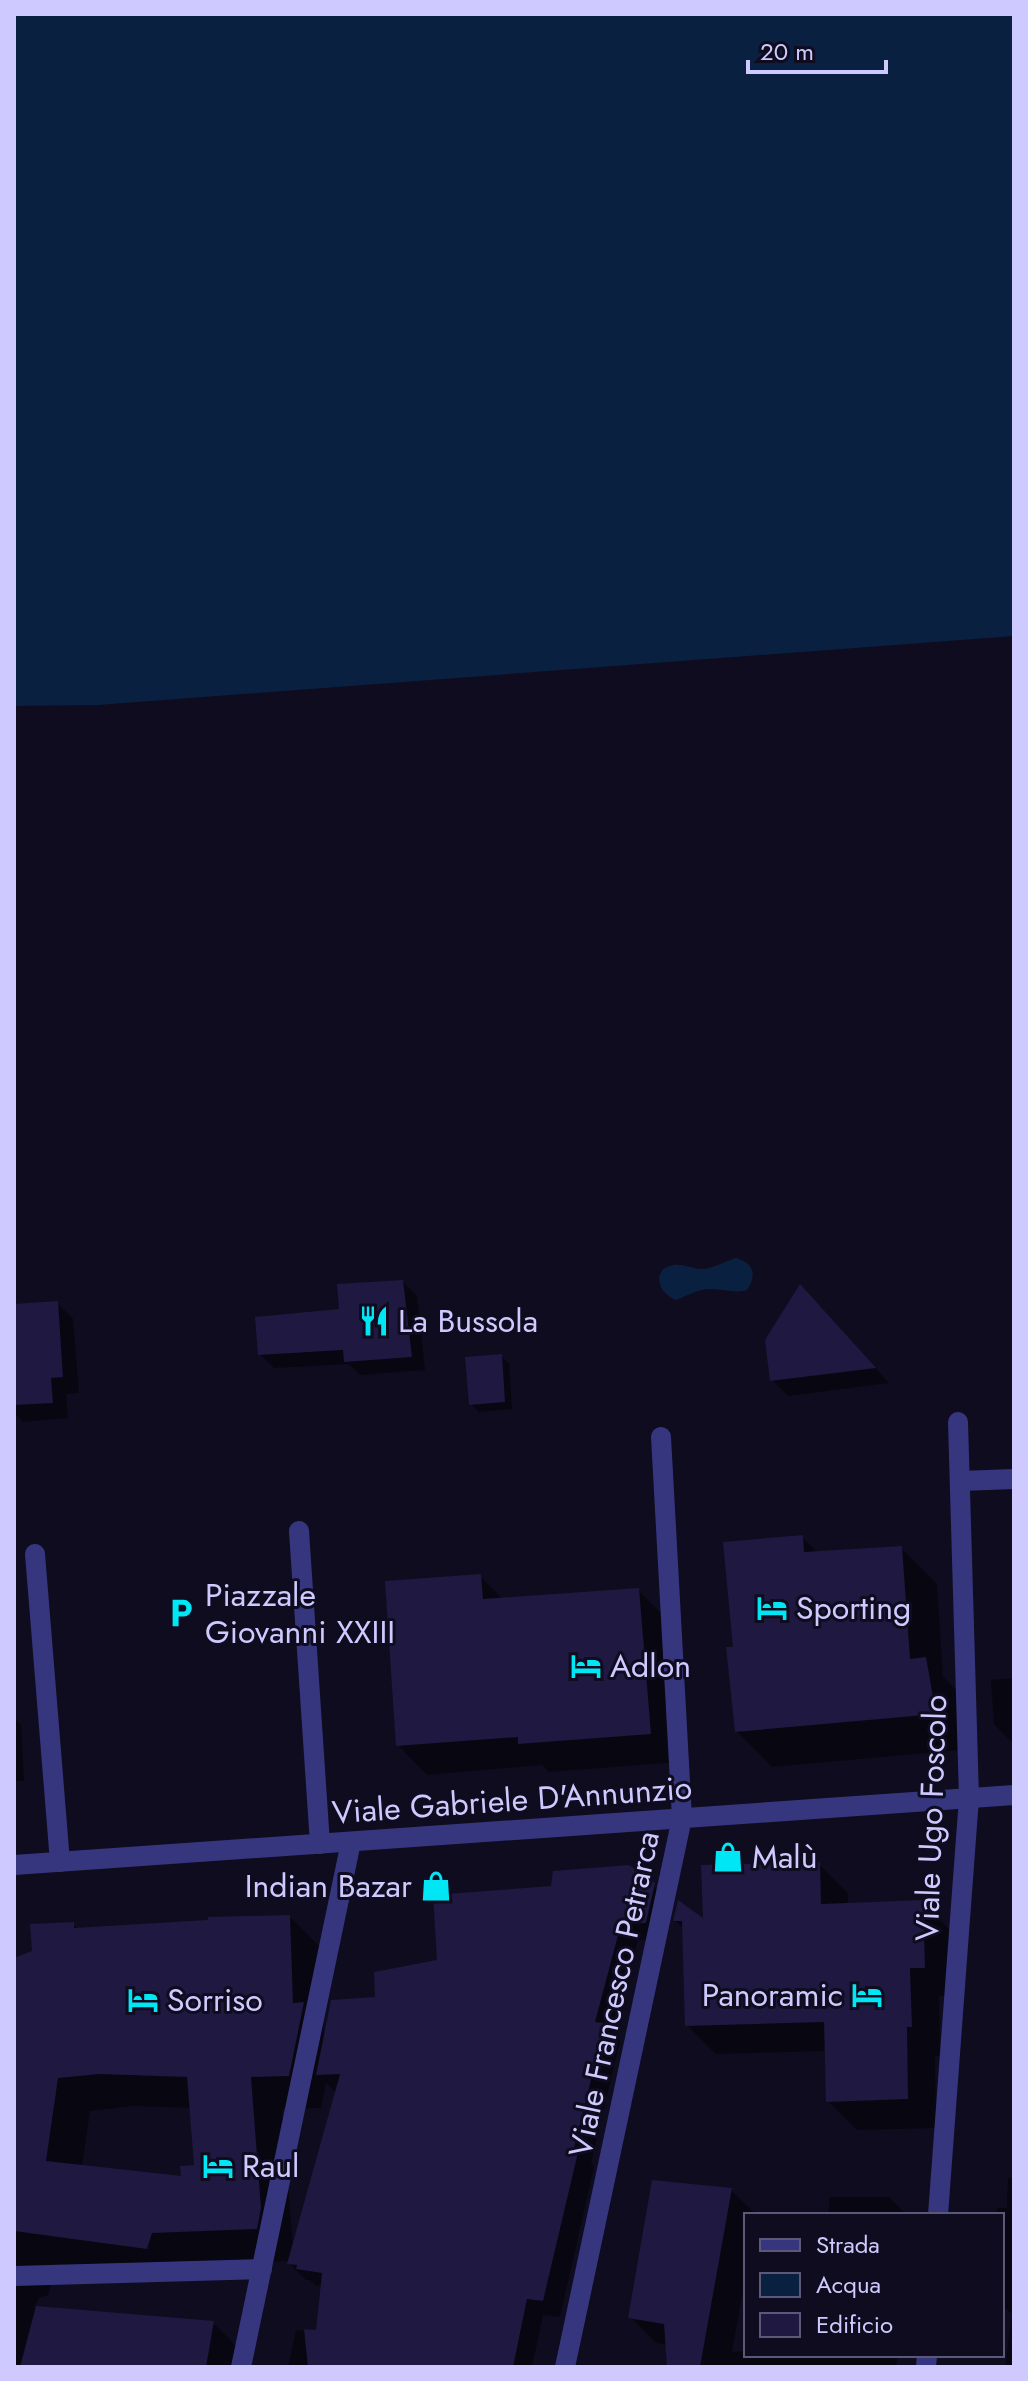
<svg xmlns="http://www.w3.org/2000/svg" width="1028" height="2381" viewBox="0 0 1028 2381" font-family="Jost,sans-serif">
<rect width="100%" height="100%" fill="#0f0c1f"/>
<!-- water -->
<g fill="#0a2040">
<path d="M14 14H1014V636L98 705 14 706Z"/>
<path d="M736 1258C754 1263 757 1275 747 1290 733 1294 722 1288 708 1289 697 1290 686 1296 676 1300 657 1293 651 1268 674 1265 683 1263 695 1270 705 1269 715 1267 726 1261 736 1258Z"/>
</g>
<!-- shadow -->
<g fill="#0007" fill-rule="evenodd">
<path d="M403 1282 417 1296 425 1370 360 1375 349 1364 274 1368 260 1354 341 1311Z"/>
<path d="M57 1303 73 1319 79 1393 66 1394 68 1418 23 1422 14 1413V1306Z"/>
<path d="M816 1303 889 1383 788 1396 772 1380Z"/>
<path d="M501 1356 509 1364 512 1409 479 1412 471 1404Z"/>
<path d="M802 1537 818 1553 901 1548 937 1584 943 1677 961 1695 971 1749 772 1767 737 1732 735 1648Z"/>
<path d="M480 1576 504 1600 638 1590 667 1619 679 1762 549 1772 542 1765 427 1775 398 1745Z"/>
<path d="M1014 1678V1744L994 1724 991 1680Z"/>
<path d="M14 1718 21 1725 24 1781H14Z"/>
<path d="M819 1864 848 1893V1905L922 1902 951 1931 953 1996H939L940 2056H935L936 2128 857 2130 828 2101 827 2051 716 2054 687 2025 684 1929 675 1921 679 1904 705 1922Z"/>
<path d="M653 1885 670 1902 663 1939 638 1940 613 2033 620 2041 591 2163 594 2167 560 2317 543 2315 532 2367H288L296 2330 318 2332 323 2286 315 2285 310 2280H306L289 2263 290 2261 184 2265 180 2281 57 2264 48 2295 39 2298 34 2308 213 2323 246 2356 244 2367H14V1960L34 1952 73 1924 79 1930 290 1917 322 1949 324 2034 440 1962ZM326 2083 334 2091H337L293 2246 282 2109 321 2108ZM134 2106 191 2108 196 2167 183 2178 82 2167 90 2111Z"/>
<path d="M1008 2178H1014V2367H1005L1012 2314 1002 2305V2215H996L997 2208H1007Z"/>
<path d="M731 2190 757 2215H746V2274L732 2352 746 2351V2355H898L896 2367H669L667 2345 656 2343 630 2317Z"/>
<path d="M830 2197H889L907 2215H828Z"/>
</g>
<!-- building -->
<g fill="#1f1840" fill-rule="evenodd">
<path d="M403 1280 412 1357 344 1362 343 1350 258 1355 255 1317 339 1309 337 1284Z"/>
<path d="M800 1284 876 1368 770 1381 765 1340Z"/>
<path d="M58 1301 63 1377 51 1378 53 1403 14 1405V1304Z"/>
<path d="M502 1354 505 1402 469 1405 465 1357Z"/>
<path d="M803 1535 804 1552 902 1546 910 1659 926 1657 936 1714 735 1732 726 1647H733L723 1542Z"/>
<path d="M481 1574 483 1599 639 1588 651 1734 518 1744V1737L396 1746 385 1581Z"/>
<path d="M820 1862 821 1904 923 1900 925 1968H910L912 2027H907L908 2099 826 2102 824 2022 685 2026 682 1921H673L678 1900 703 1918 701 1865Z"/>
<path d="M629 1865 655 1883 646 1923 621 1924 595 2022 605 2023 574 2148H579L543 2301 527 2299 513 2367H308L304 2329 316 2330 322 2273 296 2269 297 2265 287 2264 340 2074 316 2075 331 2000 375 1997 374 1972 437 1960 433 1895 551 1886 553 1871Z"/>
<path d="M290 1915 293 2003 304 2002 289 2076 251 2077 261 2208 257 2229 152 2233 147 2249 14 2231V1958L32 1951 30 1924 74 1922V1928L208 1920V1917ZM100 2074 187 2077 194 2165 180 2166 181 2176 46 2161 58 2078Z"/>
<path d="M652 2180 732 2188 700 2367H667L664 2324 628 2318Z"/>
<path d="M36 2306 214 2321 206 2367H20Z"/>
</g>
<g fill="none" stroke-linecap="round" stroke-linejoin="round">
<!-- minor -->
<g stroke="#36367f" stroke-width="20">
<path d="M960 1481 1014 1479"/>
<path d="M299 1531 320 1844"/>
<path d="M35 1554 60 1862"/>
<path d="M14 1865 1014 1795"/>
<path d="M938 2215 969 1798 958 1422"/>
<path d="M14 2276 262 2269"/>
<path d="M241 2367 351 1842"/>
<path d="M565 2367 682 1818 661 1437"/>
<path d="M926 2367 927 2355"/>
</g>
</g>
<!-- icons -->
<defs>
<g id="restaurant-bare" transform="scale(2.4)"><path d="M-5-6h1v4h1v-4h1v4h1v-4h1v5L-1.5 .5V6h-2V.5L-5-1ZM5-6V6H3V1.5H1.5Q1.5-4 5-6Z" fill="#00e6f5" stroke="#0f0c1f" stroke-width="2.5" paint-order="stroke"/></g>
<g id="hotel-bare" transform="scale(2.4)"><path d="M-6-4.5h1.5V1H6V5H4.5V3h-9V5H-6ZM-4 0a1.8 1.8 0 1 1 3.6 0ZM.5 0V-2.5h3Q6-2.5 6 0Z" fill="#00e6f5" stroke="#0f0c1f" stroke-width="2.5" paint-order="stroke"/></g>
<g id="parking-bare" transform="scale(2.4)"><path d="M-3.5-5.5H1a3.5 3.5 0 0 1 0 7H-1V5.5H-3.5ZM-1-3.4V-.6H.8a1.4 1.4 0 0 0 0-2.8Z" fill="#00e6f5" stroke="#0f0c1f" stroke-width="2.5" paint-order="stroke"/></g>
<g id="shop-bare" transform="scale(2.4)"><path d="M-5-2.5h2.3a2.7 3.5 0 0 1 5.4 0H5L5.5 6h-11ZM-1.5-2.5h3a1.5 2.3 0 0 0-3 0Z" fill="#00e6f5" stroke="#0f0c1f" stroke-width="2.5" paint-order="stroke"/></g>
</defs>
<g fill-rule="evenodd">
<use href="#restaurant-bare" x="374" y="1321"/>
<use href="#hotel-bare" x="772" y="1608"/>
<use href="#parking-bare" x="181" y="1613"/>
<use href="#hotel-bare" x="586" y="1666"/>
<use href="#shop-bare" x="728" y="1857"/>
<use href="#shop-bare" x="436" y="1886"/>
<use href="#hotel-bare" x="867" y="1995"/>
<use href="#hotel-bare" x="143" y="2000"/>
<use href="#hotel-bare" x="218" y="2166"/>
</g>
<g text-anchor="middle" stroke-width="6" stroke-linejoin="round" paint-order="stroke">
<!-- poi labels -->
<g font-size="32" fill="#cecaff" stroke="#0f0c1f" text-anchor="start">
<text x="398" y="1332">La Bussola</text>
<text x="205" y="1606">Piazzale<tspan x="205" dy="37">Giovanni XXIII</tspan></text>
<text x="796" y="1619">Sporting</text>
<text x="610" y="1677">Adlon</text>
<text x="752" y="1868">Malù</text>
<text x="412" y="1897" text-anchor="end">Indian Bazar</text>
<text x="843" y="2006" text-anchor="end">Panoramic</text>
<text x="167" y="2011">Sorriso</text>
<text x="242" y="2177">Raul</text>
</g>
<!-- street labels -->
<g font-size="32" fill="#cecaff" stroke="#0f0c1f">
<text transform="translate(512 1800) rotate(-4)" y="11">Viale Gabriele D'Annunzio</text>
<text transform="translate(931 1818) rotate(-88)" y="11">Viale Ugo Foscolo</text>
<text transform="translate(614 1994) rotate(-78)" y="11">Viale Francesco Petrarca</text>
</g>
</g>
<!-- border -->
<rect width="1028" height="2381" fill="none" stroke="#cecaff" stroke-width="32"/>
<!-- legend -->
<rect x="744" y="2213" width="260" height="144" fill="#0f0c1f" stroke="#5b5879" stroke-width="2"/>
<rect x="760" y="2239" width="40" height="12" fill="#36367f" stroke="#5b5879" stroke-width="2"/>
<text x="816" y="2253" font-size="24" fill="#cecaff">Strada</text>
<rect x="760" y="2273" width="40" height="24" fill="#0a2040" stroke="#5b5879" stroke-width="2"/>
<text x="816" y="2293" font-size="24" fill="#cecaff">Acqua</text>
<rect x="760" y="2313" width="40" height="24" fill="#1f1840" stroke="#5b5879" stroke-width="2"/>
<text x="816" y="2333" font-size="24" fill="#cecaff">Edificio</text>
<!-- scale -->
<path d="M748 60v12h138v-12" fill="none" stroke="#cecaff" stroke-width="4"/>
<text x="760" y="60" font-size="24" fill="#cecaff" stroke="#0f0c1f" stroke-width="6" paint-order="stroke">20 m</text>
</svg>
